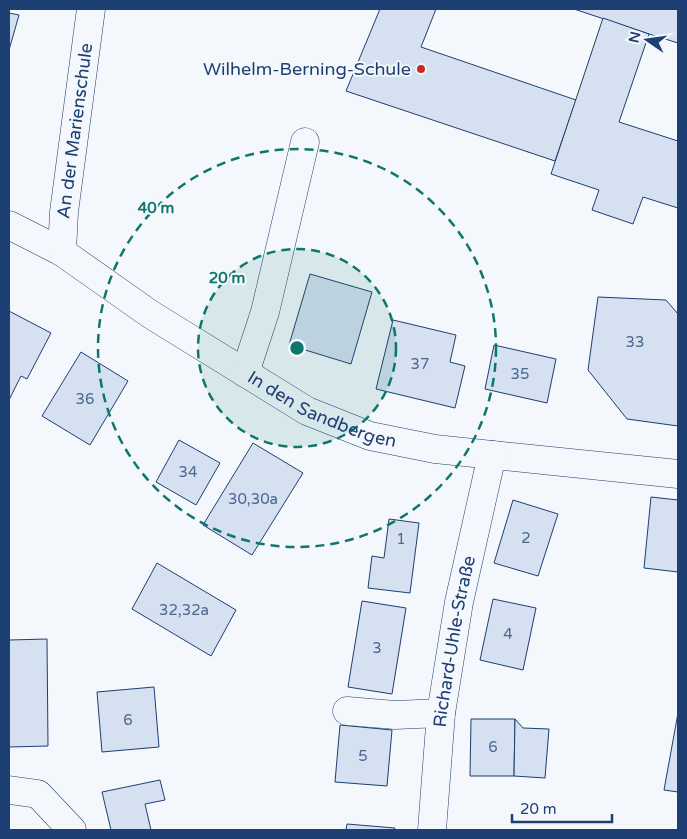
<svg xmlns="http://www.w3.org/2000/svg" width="687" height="839" viewBox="0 0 687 839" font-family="'Varela Round',sans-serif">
<rect width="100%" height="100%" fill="#f4f7fb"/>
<!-- building -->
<g fill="#d5e0f0" stroke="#1d3f73">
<path d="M380 9H436L421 47 576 100 555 161 346 91Z"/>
<path d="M574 9H678V43L649 34Z"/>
<path d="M9 13 19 15 9 50Z"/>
<path d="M603 18 649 34 619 122 678 141V208L643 197 633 224 592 210 599 190 551 174Z"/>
<path d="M310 274 372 292 351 364 289 345Z"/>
<path d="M598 297 666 300 678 314V426L627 419 588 370Z"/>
<path d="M9 311 51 333 27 379 21 376 9 400Z"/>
<path d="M393 320 456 335 450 362 465 366 455 408 376 389Z"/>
<path d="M494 345 556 359 547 403 485 389Z"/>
<path d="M81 352 128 381 90 445 42 416Z"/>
<path d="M179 440 220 463 196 505 156 482Z"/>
<path d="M253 443 303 473 252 555 203 525Z"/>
<path d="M651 497 678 500V572L644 568Z"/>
<path d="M513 500 558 514 538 576 494 563Z"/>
<path d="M389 519 419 523 410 593 368 588 372 556 384 558Z"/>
<path d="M157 563 236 610 211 656 132 609Z"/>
<path d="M493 599 536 608 523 670 480 660Z"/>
<path d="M362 601 406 608 392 694 348 687Z"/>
<path d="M47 639 48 746 9 747V640Z"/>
<path d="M154 687 159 747 102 752 97 692Z"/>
<path d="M678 713V792L664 790Z"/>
<path d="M471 719H515L514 776H470Z"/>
<path d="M515 719 523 728 549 729 545 778 514 776Z"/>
<path d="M340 725 392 730 387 786 335 782Z"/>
<path d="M160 780 165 800 145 804 151 830H111L102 792Z"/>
<path d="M347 824 395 828 394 830H346Z"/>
</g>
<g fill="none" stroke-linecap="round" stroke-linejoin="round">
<!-- minor casing -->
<g stroke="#1d3f73" stroke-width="29">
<g id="minor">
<path id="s1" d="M9 225 62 252 150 314 307 411 370 436 435 449 678 474"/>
<path id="s2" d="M62 252 64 212 91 9"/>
<path d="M245 373 265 312 305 142"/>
<path d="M347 711 395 715 441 713"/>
<path d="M9 790 38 794 72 830"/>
<path id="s3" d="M432 830 441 713 459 602 492 455"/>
</g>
</g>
<!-- minor -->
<use href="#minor" stroke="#f4f7fb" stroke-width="28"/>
</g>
<!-- distance rings -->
<circle cx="297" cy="348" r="99" fill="#0f766e" fill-opacity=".12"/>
<g fill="none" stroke="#0f766e" stroke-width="2.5" stroke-dasharray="9 6">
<circle cx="297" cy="348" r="99"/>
<circle cx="297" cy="348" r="199"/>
</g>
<!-- markers -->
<circle fill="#c62828" stroke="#f4f7fb" stroke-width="2" cx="421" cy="69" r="5"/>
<g text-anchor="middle" stroke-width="4" stroke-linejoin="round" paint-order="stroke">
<!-- number labels -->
<g font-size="15" fill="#4b6792">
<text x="635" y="347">33</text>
<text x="420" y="369">37</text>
<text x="520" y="379">35</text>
<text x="85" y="404">36</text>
<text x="188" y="477">34</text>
<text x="253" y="504">30,30a</text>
<text x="526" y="543">2</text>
<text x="401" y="544">1</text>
<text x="184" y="615">32,32a</text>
<text x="508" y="639">4</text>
<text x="377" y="653">3</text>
<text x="128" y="725">6</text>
<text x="493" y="752">6</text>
<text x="363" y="761">5</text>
</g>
<!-- poi labels -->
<g font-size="18" fill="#1d3f73" stroke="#f4f7fb" text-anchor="end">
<text x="411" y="75">Wilhelm-Berning-Schule</text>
</g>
<!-- street labels -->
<g font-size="18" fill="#1d3f73" stroke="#f4f7fb">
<text dy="6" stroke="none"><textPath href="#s2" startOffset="122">An der Marienschule</textPath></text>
<text dy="6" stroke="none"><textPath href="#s1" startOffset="365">In den Sandbergen</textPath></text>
<text dy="6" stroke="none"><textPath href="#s3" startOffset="190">Richard-Uhle-Straße</textPath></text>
</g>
</g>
<circle cx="297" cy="348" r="8" fill="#0f766e" stroke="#f4f7fb" stroke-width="2.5"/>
<g font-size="15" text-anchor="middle" font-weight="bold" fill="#0f766e" stroke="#f4f7fb" stroke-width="4" stroke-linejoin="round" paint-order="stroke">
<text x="156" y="213">40 m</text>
<text x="227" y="283">20 m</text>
</g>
<!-- border -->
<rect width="687" height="839" fill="none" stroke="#1d3f73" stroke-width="20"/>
<!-- north arrow -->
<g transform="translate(647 40) rotate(283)" stroke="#f4f7fb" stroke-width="4" paint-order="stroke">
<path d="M0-4L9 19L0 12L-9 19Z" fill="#1d3f73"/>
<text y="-8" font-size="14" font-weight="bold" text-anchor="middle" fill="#1d3f73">N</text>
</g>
<!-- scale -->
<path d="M512 814v8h100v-8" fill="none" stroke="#1d3f73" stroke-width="2.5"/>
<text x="520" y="814" font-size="15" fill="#1d3f73" stroke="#f4f7fb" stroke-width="4" paint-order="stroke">20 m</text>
</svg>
